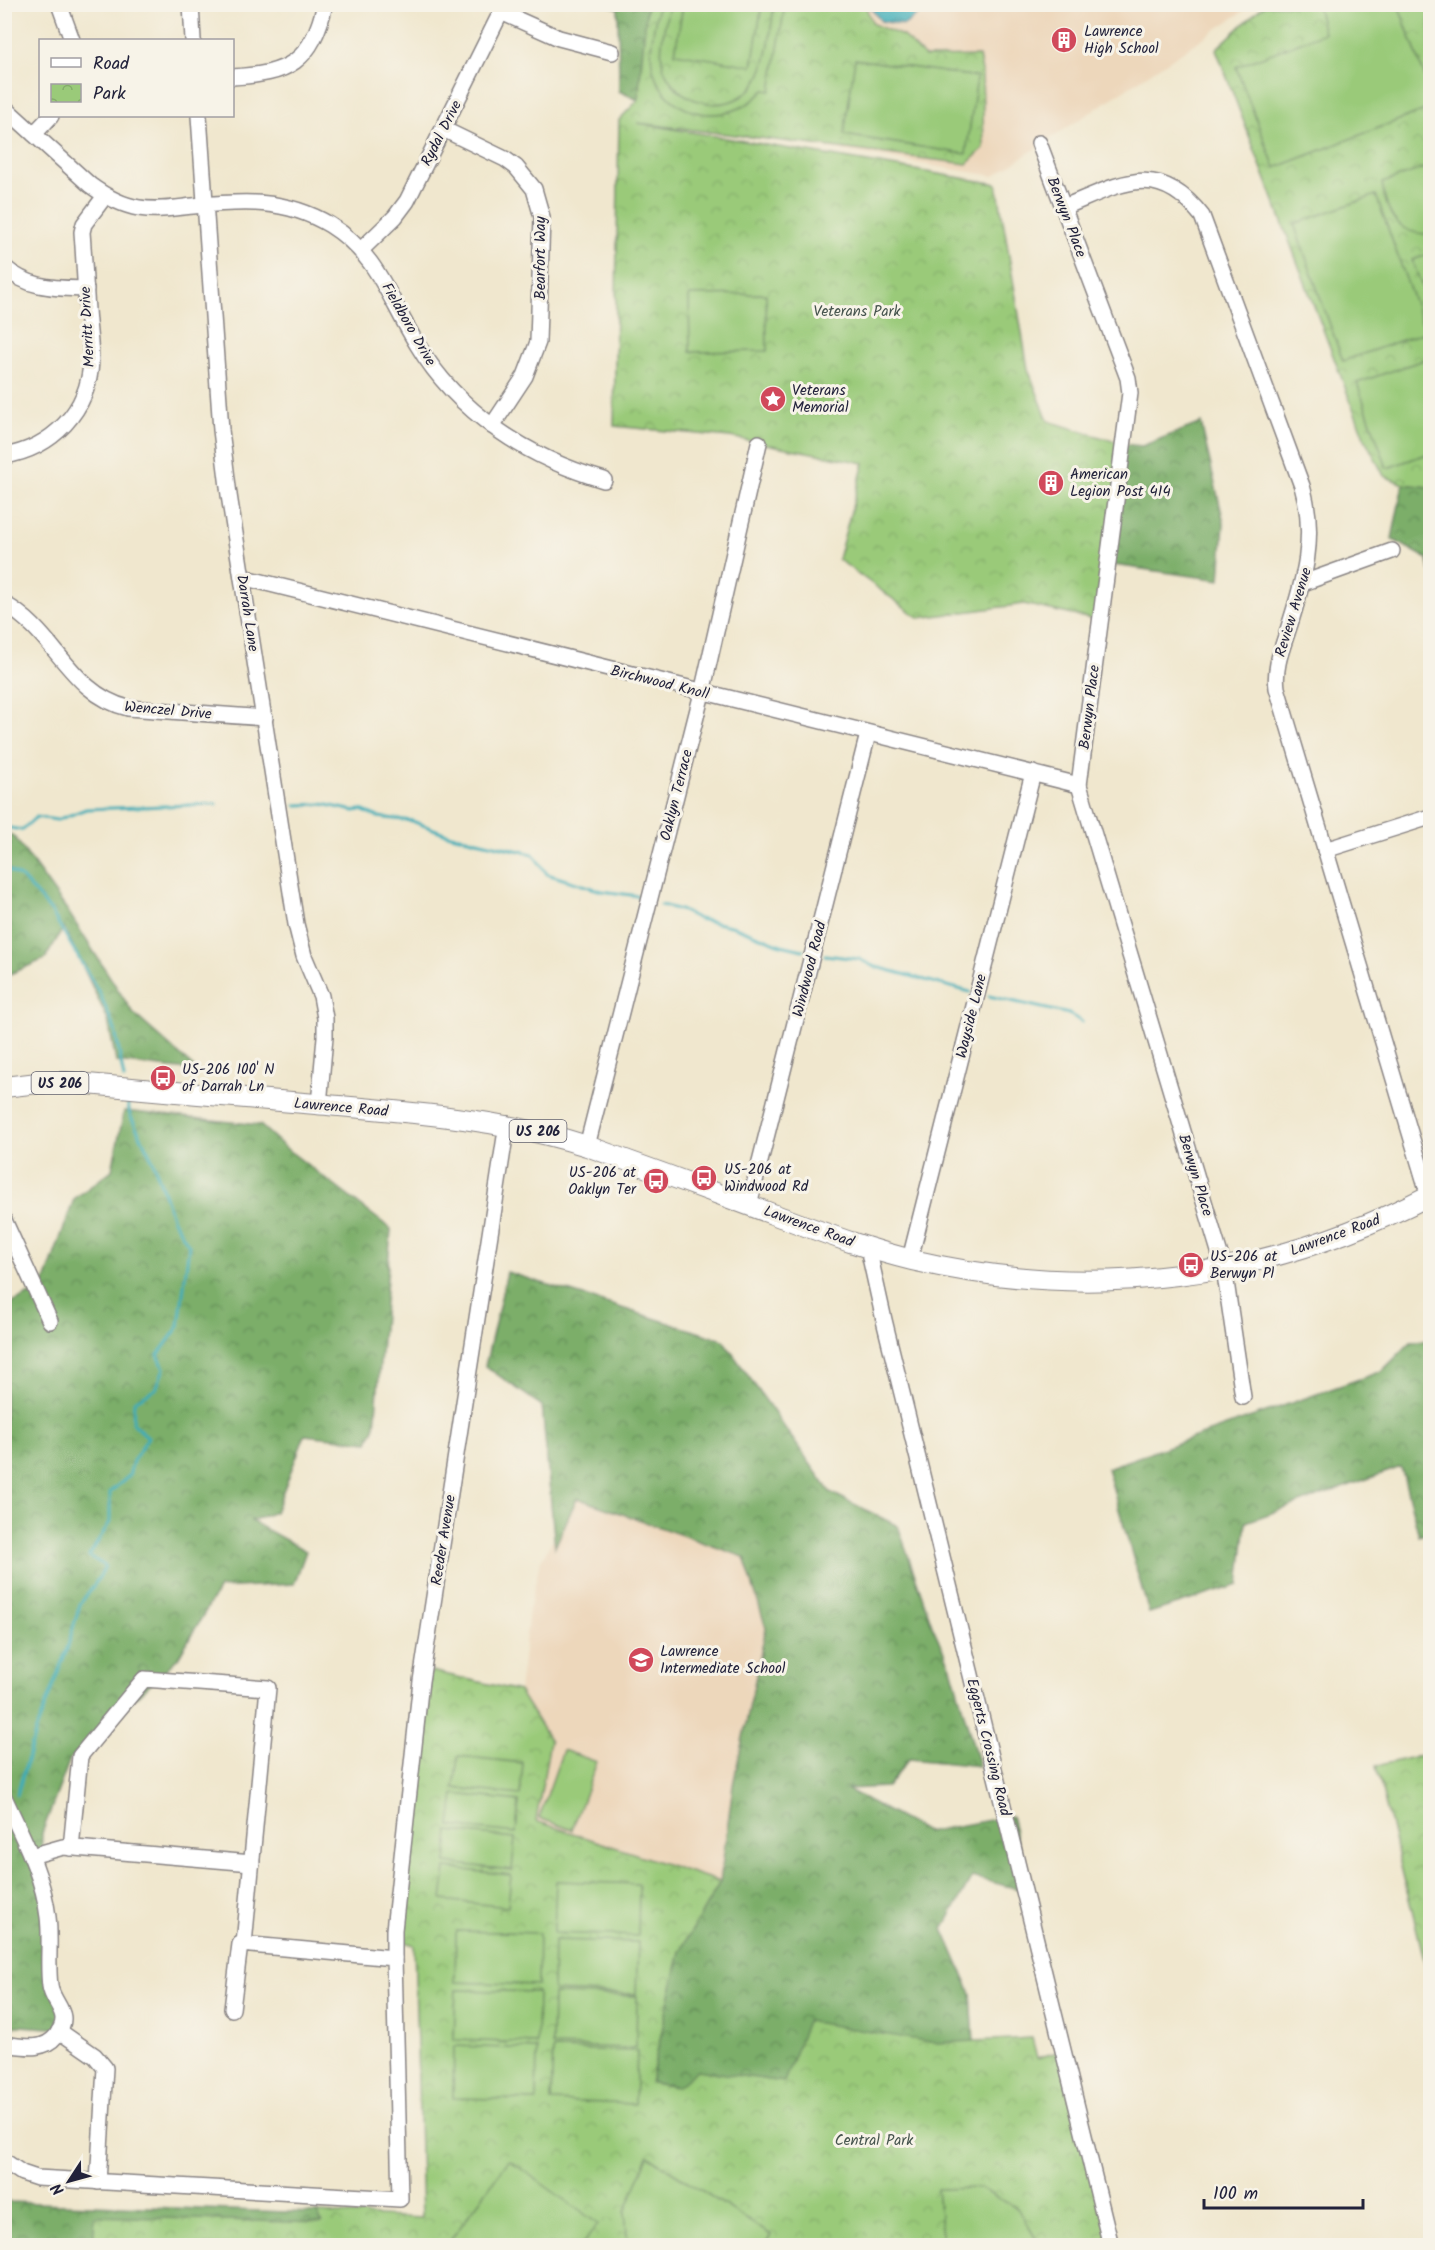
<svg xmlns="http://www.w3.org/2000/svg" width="1435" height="2250" viewBox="0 0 1435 2250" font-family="Kalam,sans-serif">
<defs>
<pattern id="forest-crowns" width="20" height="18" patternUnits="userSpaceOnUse" patternTransform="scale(1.5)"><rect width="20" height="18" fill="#7bae69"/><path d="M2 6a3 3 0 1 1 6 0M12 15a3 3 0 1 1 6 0" fill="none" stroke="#648d58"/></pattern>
<pattern id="park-crowns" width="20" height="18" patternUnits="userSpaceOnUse" patternTransform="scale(1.5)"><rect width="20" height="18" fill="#9aca79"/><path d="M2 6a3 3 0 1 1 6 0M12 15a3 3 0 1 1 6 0" fill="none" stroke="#84ad6a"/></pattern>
<pattern id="water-waves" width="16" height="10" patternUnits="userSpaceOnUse" patternTransform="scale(1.5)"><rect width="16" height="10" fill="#3dadb8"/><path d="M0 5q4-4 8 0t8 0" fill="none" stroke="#338c97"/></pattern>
</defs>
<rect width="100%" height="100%" fill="#f7f3e8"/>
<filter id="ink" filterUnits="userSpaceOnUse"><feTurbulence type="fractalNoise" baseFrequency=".0167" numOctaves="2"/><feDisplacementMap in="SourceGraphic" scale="12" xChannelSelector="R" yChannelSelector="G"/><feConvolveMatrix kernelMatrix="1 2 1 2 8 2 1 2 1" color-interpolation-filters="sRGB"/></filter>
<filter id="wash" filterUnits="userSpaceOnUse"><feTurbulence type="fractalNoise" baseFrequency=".008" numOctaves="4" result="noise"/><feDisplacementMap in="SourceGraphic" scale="24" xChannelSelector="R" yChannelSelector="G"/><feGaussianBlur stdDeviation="1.35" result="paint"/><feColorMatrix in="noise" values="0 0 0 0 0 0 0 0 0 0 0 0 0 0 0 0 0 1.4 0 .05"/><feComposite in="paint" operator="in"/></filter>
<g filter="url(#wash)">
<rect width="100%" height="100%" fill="#f0e7ce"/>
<!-- built -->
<g fill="#edd7bb">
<path d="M647 5H1253L994 176 678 123Z"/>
<path d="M576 1498 745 1557 766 1628 720 1882 534 1822 550 1741 519 1691 529 1611 540 1562Z"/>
</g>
<!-- forest -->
<g fill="url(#forest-crowns)" stroke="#4e6852" stroke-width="1.5">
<path d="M608 5H647L638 100 619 91 618 8Z"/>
<path d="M1201 423 1224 523 1220 580 1107 564 1123 444 1142 446Z"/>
<path d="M1403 484 1430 487V571L1428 559 1392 539Z"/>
<path d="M5 834 13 835 67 910 133 1013 198 1071 116 1062 108 1020 64 927 45 959 5 976Z"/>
<path d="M124 1111 260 1125 287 1149 391 1229 375 1426 368 1442 305 1435 275 1512 251 1521 306 1551 294 1584 219 1588 178 1658 70 1759 42 1833 41 1878 63 2029 5 2025V1307L43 1287 74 1199 112 1170Z"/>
<path d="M507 1272 723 1340 830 1492 898 1526 932 1625 951 1667 979 1766 909 1759 887 1787 847 1789 926 1832 1011 1816 1030 1892 972 1877 943 1929 971 1993 976 2075 791 2102 650 2083 680 1951 720 1882 733 1785 766 1628 744 1557 577 1498 555 1547 542 1406 485 1366Z"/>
<path d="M1430 1340V1532L1419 1536 1401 1467 1246 1522 1239 1585 1149 1613 1107 1468 1382 1371 1411 1342Z"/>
<path d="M4 2198 9 2202 317 2213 335 2245H5Z"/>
</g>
<!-- park -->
<g fill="url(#park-crowns)" stroke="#5e765a" stroke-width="1.5">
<path d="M647 5H865L873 24 903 36 925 57 979 56 982 71 984 148 967 164 638 123 997 184 1028 369 1048 421 1123 444 1100 621 1024 604 919 618 838 559 864 463 730 437 614 426 619 120 638 100Z"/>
<path d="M1264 5H1430V487L1403 484 1384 476 1364 437 1216 49Z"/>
<path d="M431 1671 519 1691 550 1741 536 1821 720 1882 680 1951 650 2083 677 2087 697 2070 784 2082 807 2021 936 2043 1032 2038 1037 2058 1068 2049 1117 2246H93L95 2216 322 2223 317 2213 422 2218 414 1945 399 1940Z"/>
<path d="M1430 1753V1983L1376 1766Z"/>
</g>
<!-- pitch -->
<g fill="#9aca79" stroke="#5e765a" stroke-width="1.5">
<path d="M658 5H669C666 24 657 49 664 69 679 108 734 117 757 81 769 63 771 27 774 5H785L771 91 764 90C731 128 667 121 653 69 648 48 655 25 658 5Z"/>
<path d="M683 5H762L752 66 675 53Z"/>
<path d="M1317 5H1385L1387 9 1398 5 1430 90V108L1275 168 1236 67 1324 33Z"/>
<path d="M855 59 977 77 966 154 844 135Z"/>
<path d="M1430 166V234C1395 234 1387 214 1382 183Z"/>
<path d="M1376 195 1425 332 1343 361 1294 224Z"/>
<path d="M1430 254V308L1412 260Z"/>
<path d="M766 294 767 351 690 352 689 295Z"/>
<path d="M1429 358 1430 453 1387 468 1357 383Z"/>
<path d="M563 1750 597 1762 572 1830 539 1818Z"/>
<path d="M458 1756 523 1763 520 1795 454 1788Z"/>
<path d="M454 1794 519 1801 516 1833 450 1826Z"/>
<path d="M449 1831 515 1838 512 1870 446 1863Z"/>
<path d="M446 1868 511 1875 508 1907 442 1900Z"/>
<path d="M556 1881 639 1884 638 1936 554 1933Z"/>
<path d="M456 1931 539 1933 538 1985 455 1982Z"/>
<path d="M554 1940 638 1942 636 1994 553 1991Z"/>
<path d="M456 1990 538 1992 537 2043 454 2040Z"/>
<path d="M553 1994 637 1996 636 2048 552 2046Z"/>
<path d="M454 2046 537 2049 536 2100 453 2098Z"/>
<path d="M553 2049 637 2051 635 2104 551 2101Z"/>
<path d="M648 2156 771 2235 764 2245H628L625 2212Z"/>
<path d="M509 2160 598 2224 582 2245H447Z"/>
<path d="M979 2188 1017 2208 1040 2245H943L937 2189Z"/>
</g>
<!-- water -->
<path fill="url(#water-waves)" stroke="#30687a" stroke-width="1.5" d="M868 5H923V11L904 25 881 21Z"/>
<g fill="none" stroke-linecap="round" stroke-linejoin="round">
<!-- stream -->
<g stroke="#3dadb8" stroke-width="3">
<path d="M296 805 323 804 354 811 361 810 378 817 412 821 447 834 533 854 547 874 602 891 638 896"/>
<path d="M4 827 22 830 36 817 57 820 86 809 217 804"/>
<path d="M4 868 22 878 51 911 100 994 115 1030 124 1079"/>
<path d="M661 905 680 910 699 919 735 927 781 945 803 950"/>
<path d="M825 955 859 959 873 966 970 992"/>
<path d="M989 996 1069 1014 1082 1022"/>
<path d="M17 1795 36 1730 67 1649 80 1604 99 1578 105 1566 89 1556 110 1522V1492L129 1476 133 1461 148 1437 133 1424 134 1401 156 1389 164 1368 158 1355 179 1326 189 1245 173 1220 153 1161 130 1115 126 1094"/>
</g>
</g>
</g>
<g filter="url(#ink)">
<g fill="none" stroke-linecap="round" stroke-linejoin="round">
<!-- minor casing -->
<g stroke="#898484" stroke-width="18">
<g id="minor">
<path d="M59 4 72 40"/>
<path d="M191 4 193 40"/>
<path d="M501 12 559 38 612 52"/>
<path d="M232 77C289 74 312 62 325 4"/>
<path d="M4 107 90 185C105 196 120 205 139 208 157 211 175 208 193 206 242 201 285 198 330 225 378 255 389 299 417 344 458 413 528 458 604 480"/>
<path d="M199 116 221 430 229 495 296 924 304 956 321 996 325 1018V1037L319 1105"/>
<path d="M443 129 505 159 516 167 534 189 542 217 538 342 525 376 492 426"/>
<path d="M34 134 51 116"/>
<path d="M1039 143 1128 378 1130 393 1079 785 1224 1268 1243 1397"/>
<path d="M1064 207C1119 185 1157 158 1202 216L1302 486C1317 536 1304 581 1288 630 1282 649 1274 667 1277 688L1429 1196"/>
<path d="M361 250 395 217 407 201 505 4"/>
<path d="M4 267C29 289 55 288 86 289"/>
<path d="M4 456C52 448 89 411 91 361 91 345 88 327 87 310 85 284 84 258 82 232L84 224 105 196"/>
<path d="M242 577 1079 785"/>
<path d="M1303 583 1392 551"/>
<path d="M4 604C55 631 70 694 128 708L265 718"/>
<path d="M1325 850 1430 817"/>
<path d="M587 1146 702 693 759 443"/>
<path d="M749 1205 868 734"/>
<path d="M4 1220 50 1321"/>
<path d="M868 1248 884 1320 1111 2246"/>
<path d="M910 1259 1033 773"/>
<path d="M4 1797C22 1836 43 1874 48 1917 51 1940 47 1963 50 1986 52 2004 74 2013 56 2036 43 2052 22 2046 4 2044"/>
<path d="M71 1848 80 1756 144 1679 268 1688 244 1944"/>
<path d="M31 1856 63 1847 252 1863"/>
<path d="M394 1958V1930L421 1681 507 1124"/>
<path d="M59 2031 95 2056 105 2068 98 2182"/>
<path d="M4 2161 22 2173 37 2178 400 2199 394 1958 240 1944 232 2009"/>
</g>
</g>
<!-- major casing -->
<g stroke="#898484" stroke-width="22">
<path id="major" d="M4 1087 38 1083 65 1082C149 1090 232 1097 316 1104 407 1112 499 1118 587 1146 651 1169 714 1192 778 1216 822 1232 866 1249 912 1260 1091 1302 1267 1280 1430 1195"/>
</g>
<!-- minor -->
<use href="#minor" stroke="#fff" stroke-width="15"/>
<!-- major -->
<use href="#major" stroke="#fff" stroke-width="20"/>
</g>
</g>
<!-- icons -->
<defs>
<g id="building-disc" transform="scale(1.35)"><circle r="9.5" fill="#d1495b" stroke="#f7f3e8"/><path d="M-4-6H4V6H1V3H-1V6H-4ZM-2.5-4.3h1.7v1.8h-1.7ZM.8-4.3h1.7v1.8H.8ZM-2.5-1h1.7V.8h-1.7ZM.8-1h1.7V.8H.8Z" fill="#fff"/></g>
<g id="sight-disc" transform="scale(1.35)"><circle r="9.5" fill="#d1495b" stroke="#f7f3e8"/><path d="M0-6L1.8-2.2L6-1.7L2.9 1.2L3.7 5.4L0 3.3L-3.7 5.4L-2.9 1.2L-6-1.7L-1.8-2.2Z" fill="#fff"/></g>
<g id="bus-disc" transform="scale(1.35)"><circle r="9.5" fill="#d1495b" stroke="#f7f3e8"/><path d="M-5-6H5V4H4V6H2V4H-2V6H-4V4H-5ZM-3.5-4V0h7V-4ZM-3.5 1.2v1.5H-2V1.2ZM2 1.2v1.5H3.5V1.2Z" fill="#fff"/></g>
<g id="school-disc" transform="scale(1.35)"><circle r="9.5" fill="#d1495b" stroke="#f7f3e8"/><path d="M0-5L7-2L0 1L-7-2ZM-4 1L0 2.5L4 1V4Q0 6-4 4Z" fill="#fff"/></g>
</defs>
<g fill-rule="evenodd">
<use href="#building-disc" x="1064" y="40"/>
<use href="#sight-disc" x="773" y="399"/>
<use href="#building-disc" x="1051" y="483"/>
<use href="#bus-disc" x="163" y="1078"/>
<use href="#bus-disc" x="704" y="1178"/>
<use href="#bus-disc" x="656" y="1181"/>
<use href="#bus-disc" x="1191" y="1265"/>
<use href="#school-disc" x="641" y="1660"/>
</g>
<g text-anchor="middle" stroke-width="6" stroke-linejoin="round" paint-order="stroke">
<!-- shield labels -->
<g fill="#f7f3e8" stroke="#62616f" stroke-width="1.5">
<rect x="31.5" y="1072" width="57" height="22" rx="4.5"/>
<rect x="509.5" y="1120" width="57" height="22" rx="4.5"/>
</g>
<g font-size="14" font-weight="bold" fill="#22223b">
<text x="60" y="1088">US 206</text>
<text x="538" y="1136">US 206</text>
</g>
<!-- poi labels -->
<g font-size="15" fill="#22223b" stroke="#f7f3e8" text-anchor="start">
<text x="1084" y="36">Lawrence<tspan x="1084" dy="17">High School</tspan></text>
<text x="792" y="395">Veterans<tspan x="792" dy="17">Memorial</tspan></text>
<text x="1070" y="479">American<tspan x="1070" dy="17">Legion Post 414</tspan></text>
<text x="182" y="1074">US-206 100' N<tspan x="182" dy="17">of Darrah Ln</tspan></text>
<text x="724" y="1174">US-206 at<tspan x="724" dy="17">Windwood Rd</tspan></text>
<text x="636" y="1177" text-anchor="end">US-206 at<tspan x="636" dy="17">Oaklyn Ter</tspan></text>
<text x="1210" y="1261">US-206 at<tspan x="1210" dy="17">Berwyn Pl</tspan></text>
<text x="660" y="1656">Lawrence<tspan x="660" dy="17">Intermediate School</tspan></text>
</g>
<!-- street labels -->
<g font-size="15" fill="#22223b" stroke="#f7f3e8">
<text transform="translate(441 133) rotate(-63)" y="5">Rydal Drive</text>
<text transform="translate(1067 217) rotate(69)" y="5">Berwyn Place</text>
<text transform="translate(540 258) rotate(-90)" y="5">Bearfort Way</text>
<text transform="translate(409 324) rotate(60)" y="5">Fieldboro Drive</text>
<text transform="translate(87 327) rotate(-93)" y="5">Merritt Drive</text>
<text transform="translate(1293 612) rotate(-73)" y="5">Review Avenue</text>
<text transform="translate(248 613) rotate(81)" y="5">Darrah Lane</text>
<text transform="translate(660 682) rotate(14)" y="5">Birchwood Knoll</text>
<text transform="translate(1089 707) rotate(-83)" y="5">Berwyn Place</text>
<text transform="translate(168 710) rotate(5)" y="5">Wenczel Drive</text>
<text transform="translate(676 795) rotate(-76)" y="5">Oaklyn Terrace</text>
<text transform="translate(809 969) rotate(-76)" y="5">Windwood Road</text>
<text transform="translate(971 1016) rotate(-76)" y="5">Wayside Lane</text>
<text transform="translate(341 1107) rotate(5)" y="5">Lawrence Road</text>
<text transform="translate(1196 1175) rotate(73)" y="5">Berwyn Place</text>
<text transform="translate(809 1226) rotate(20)" y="5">Lawrence Road</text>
<text transform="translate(1335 1235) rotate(-20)" y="5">Lawrence Road</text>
<text transform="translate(443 1540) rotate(-81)" y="5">Reeder Avenue</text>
<text transform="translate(989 1747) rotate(76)" y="5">Eggerts Crossing Road</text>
</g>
<!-- park labels -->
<g font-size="15" fill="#46544e" stroke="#f7f3e8">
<text x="857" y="316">Veterans Park</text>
<text x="874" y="2145">Central Park</text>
</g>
</g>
<!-- margin -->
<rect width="1435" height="2250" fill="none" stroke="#f7f3e8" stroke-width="24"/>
<!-- legend -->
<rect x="39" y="39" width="195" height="78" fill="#f7f3e8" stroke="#a29fa3" stroke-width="1.5"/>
<rect x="51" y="58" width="30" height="9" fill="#ffffff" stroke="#a29fa3" stroke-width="1.5"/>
<text x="93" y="69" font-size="18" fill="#22223b">Road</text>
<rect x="51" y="84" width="30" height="18" fill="url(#park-crowns)" stroke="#a29fa3" stroke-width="1.5"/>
<text x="93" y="99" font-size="18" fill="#22223b">Park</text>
<!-- north arrow -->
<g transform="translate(69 2181) rotate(234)" stroke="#f7f3e8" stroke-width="4.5" paint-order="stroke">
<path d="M0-4.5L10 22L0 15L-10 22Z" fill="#22223b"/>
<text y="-9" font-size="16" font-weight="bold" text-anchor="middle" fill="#22223b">N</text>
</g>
<!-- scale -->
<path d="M1204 2199v9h159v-9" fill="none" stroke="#22223b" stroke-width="3"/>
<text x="1213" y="2199" font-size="18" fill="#22223b" stroke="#f7f3e8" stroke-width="4.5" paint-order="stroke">100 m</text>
</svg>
